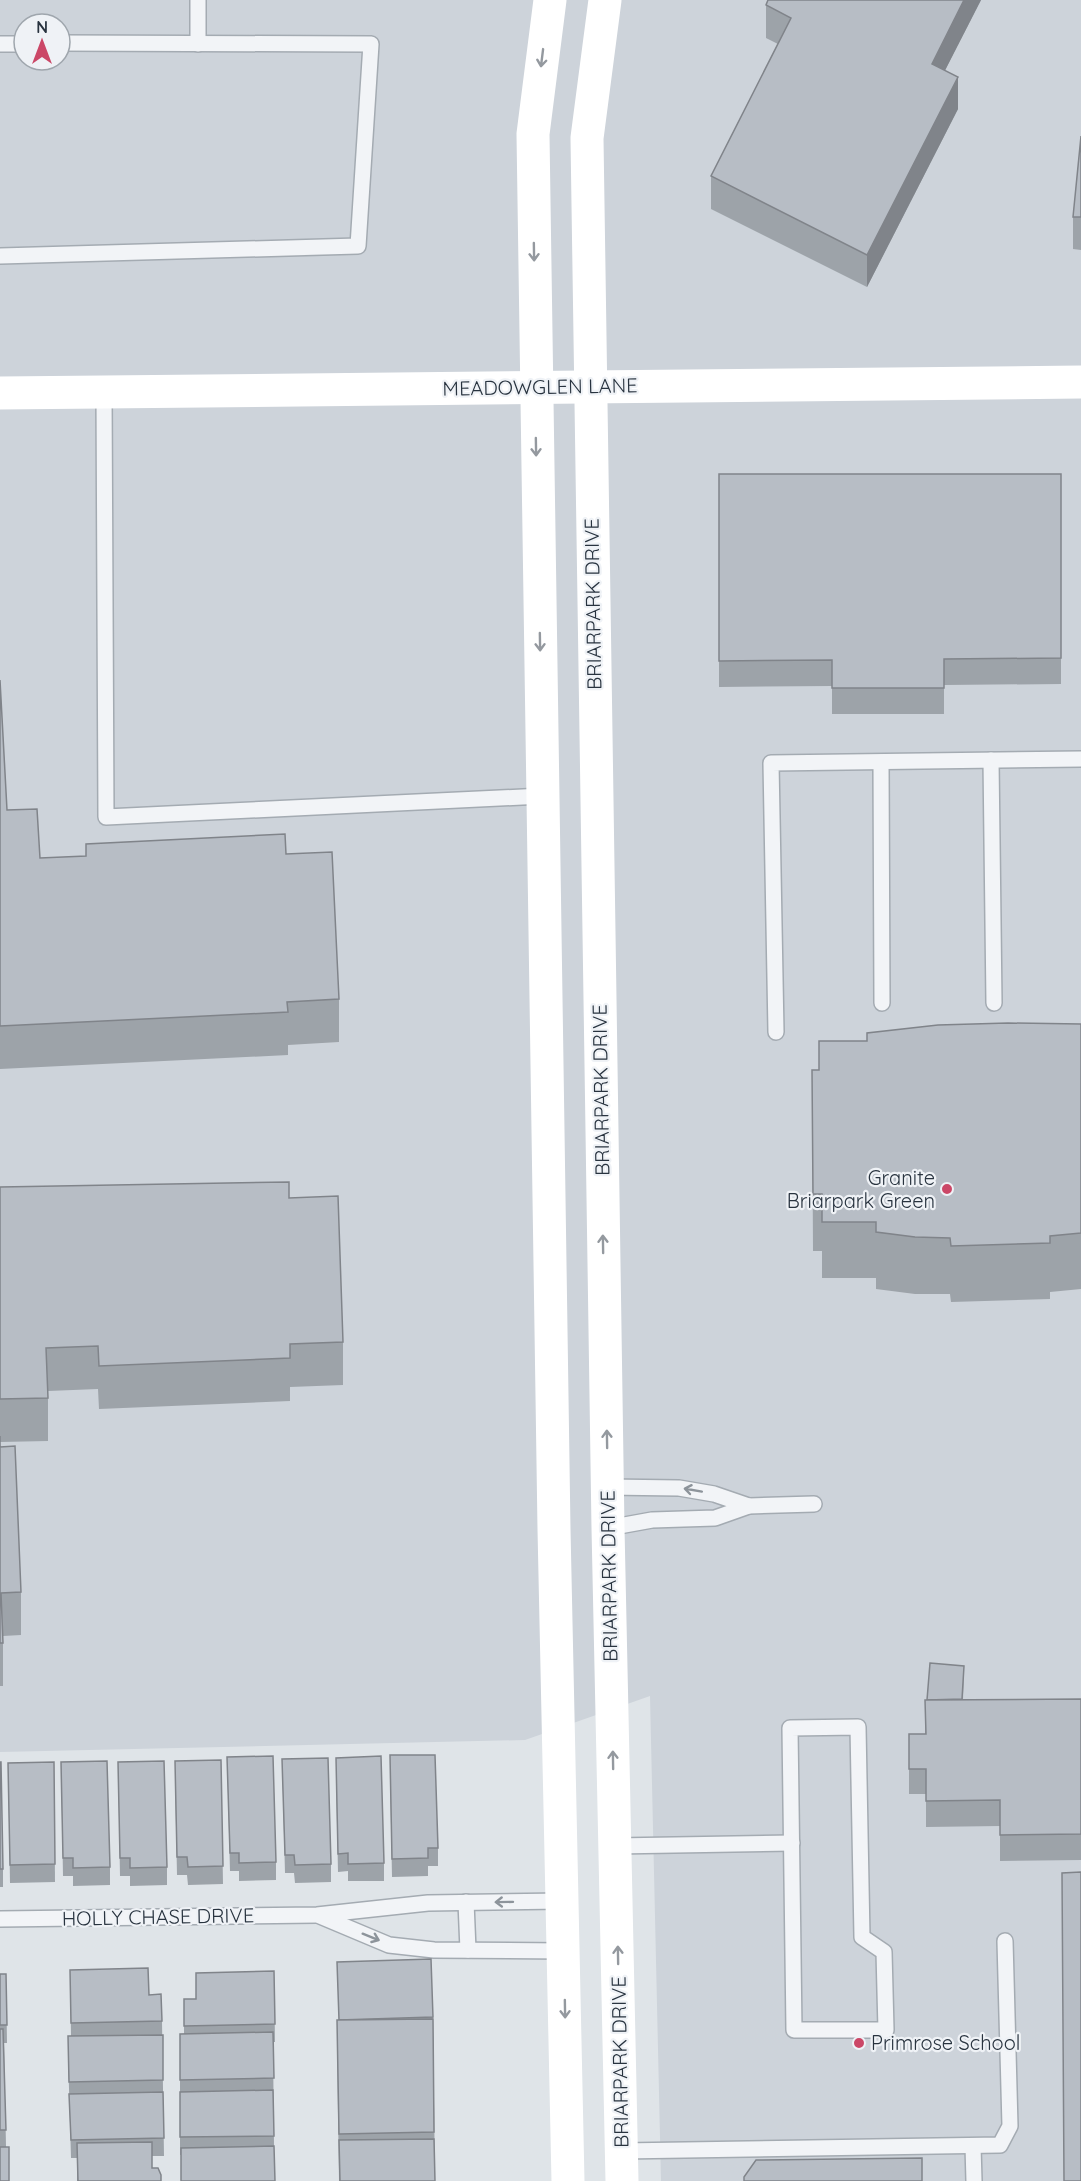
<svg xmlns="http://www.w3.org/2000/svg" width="1081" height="2181" viewBox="0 0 1081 2181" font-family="Quicksand,sans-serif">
<rect width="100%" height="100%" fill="#dfe4e8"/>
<!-- built -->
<path fill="#cdd3da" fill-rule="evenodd" d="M0 0H1081V2181H661L650 1696 525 1740 0 1752ZM24 24H60V60H24Z"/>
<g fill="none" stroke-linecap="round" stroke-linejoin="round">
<!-- lane casing -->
<g stroke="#a4abb2" stroke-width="18">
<g id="lane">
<path d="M198 0V44"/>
<path d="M0 44H24"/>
<path d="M0 256 358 246 371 44 60 43"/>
<path d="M104 392 106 817 542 796"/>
<path d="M991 760 994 1003"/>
<path d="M881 762 882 1003"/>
<path d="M776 1032 771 763 1081 759"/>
<path d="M608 1487 679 1488 714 1494 749 1506"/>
<path d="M608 1528 652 1520 715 1518 749 1506 814 1504"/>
<path d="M858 1727 862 1937 884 1952 886 2030H794L790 1728Z"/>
<path d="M615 1846 792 1843"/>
<path d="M466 1902 468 1950"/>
<path d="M320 1916 389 1945 434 1950 563 1951"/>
<path d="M0 1919 317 1915 428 1903 562 1901"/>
<path d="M973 2146 974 2181"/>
<path d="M622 2151 1000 2145 1010 2126 1005 1941"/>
</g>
</g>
<!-- lane -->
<use href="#lane" stroke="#f2f4f7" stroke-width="15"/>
<!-- secondary -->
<g stroke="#fff" stroke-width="33">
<path d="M550 0 533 134 554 1529 568 2181"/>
<path d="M605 0 587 138 608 1528 622 2181"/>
<path d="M0 393 1081 382"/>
</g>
</g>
<!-- wall -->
<g fill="#9da3a9">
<path d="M768 0H981L945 70 958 109 867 287 711 209V176L778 44 766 38V5Z"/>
<path d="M1081 136V250L1073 249V217Z"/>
<path d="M719 474H1061V684L944 685V714H832V686L719 687Z"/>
<path d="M0 680 7 810 40 858 86 856V844L286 854 339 999V1042L288 1045V1055L0 1069Z"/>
<path d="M1081 1024V1289L1050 1292V1299L951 1302 950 1294H915L876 1289V1278H822V1251H813L812 1070H819V1041H867Z"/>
<path d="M0 1187 289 1198 343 1342V1385L290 1387V1401L99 1409 98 1389 48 1391V1441L0 1442 21 1592V1635L3 1636V1686H0Z"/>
<path d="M964 1675 963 1699H1081V1860L1000 1861V1826L926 1827V1794H909V1734H925L927 1700Z"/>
<path d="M227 1757 276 1862V1880L239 1881V1871H230Z"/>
<path d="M282 1759 331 1864V1882L295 1883 294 1873H285Z"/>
<path d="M221 1760 223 1884 188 1885 187 1875H177L175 1778Z"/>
<path d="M0 1762 3 1869V1887H0Z"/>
<path d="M54 1762 55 1882 10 1883 8 1763Z"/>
<path d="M61 1762 110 1867V1885L73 1886V1876H63Z"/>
<path d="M118 1762 167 1867V1885L130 1886V1876H120Z"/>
<path d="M390 1773 438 1848V1866H428V1876L392 1877Z"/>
<path d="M336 1775 384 1863V1881H348V1871L338 1872Z"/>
<path d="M337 1962 433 2017 435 2181H339L337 2046V2020H339Z"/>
<path d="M70 1970 149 1995 162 2021 164 2156H152V2168L161 2181H77V2158H71L68 2054 71 2036Z"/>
<path d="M274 1971 275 2042H273L274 2146 180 2155V2034H184V1999H196Z"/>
<path d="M0 1974H6L7 2043H4L6 2147 0 2181Z"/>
</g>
<!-- shaded-wall -->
<g fill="#80848a">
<path d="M964 0H981L932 96V64Z"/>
<path d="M958 77V109L867 287V255Z"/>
</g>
<!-- building -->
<g fill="#b7bdc5" stroke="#80848a" stroke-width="1.5">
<path d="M768 0H964L932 64 958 77 867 255 711 176 791 18 766 5Z"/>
<path d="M1081 136V217H1073Z"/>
<path d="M719 474H1061V658L944 659V688H832V660L719 661Z"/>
<path d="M0 680 7 810 37 809 40 858 86 856V844L285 834 286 854 332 852 339 999 287 1002 288 1012 0 1026Z"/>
<path d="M1008 1023 1081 1024V1233L1050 1236V1243L951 1246 950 1238 915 1237 876 1232V1222H822V1194H813L812 1070H819V1041H867V1033L938 1025Z"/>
<path d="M289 1182V1198L338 1196 343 1342 290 1344V1358L99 1366 98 1346 46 1348 48 1398 0 1399V1187Z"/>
<path d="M0 1436V1447L15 1446 21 1592 1 1593 3 1643H0Z"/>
<path d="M930 1663 964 1666 962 1699 927 1700Z"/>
<path d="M1081 1699V1834L1000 1835V1800L926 1801V1769H909V1734H926L925 1700Z"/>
<path d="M390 1755H435L438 1848H428V1858L392 1859Z"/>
<path d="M273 1756 276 1862 239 1863V1853H230L227 1757Z"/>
<path d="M381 1756 384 1863 348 1864V1853L338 1854 336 1758Z"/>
<path d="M328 1758 331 1864 295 1865 294 1855H285L282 1759Z"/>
<path d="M221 1760 223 1866 188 1867 187 1857H177L175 1761Z"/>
<path d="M107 1761 110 1867 73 1868V1858H63L61 1762Z"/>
<path d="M164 1761 167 1867 130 1868V1858H120L118 1762Z"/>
<path d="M0 1762H1L3 1869H0Z"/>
<path d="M54 1762 55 1864 10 1865 8 1763Z"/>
<path d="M1081 1872V2181H1064L1062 1873Z"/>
<path d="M431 1959 433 2017 339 2020 337 1962Z"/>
<path d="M148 1968 149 1995 161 1994 162 2021 71 2023 70 1970Z"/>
<path d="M274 1971 275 2024 184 2026V1999H196V1973Z"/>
<path d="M0 1974H6L7 2025H0Z"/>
<path d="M433 2019 434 2132 339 2134 337 2020Z"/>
<path d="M0 2029H3L6 2130H0Z"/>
<path d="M273 2032 274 2078 180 2080V2034Z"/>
<path d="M163 2035V2080L69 2082 68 2036Z"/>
<path d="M273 2090 274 2136 180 2137V2092Z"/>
<path d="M163 2092 164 2138 71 2140 69 2094Z"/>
<path d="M434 2139 435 2181H340L339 2140Z"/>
<path d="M152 2142V2168H158L161 2175V2181H78L77 2143Z"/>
<path d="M274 2146 275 2181H181V2148Z"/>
<rect x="0" y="2147" width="9" height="34"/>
<path d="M922 2158V2181H744V2177L756 2160Z"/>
</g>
<!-- one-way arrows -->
<defs><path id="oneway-shaft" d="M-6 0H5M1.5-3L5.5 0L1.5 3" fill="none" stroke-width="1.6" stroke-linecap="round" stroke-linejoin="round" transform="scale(1.5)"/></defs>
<g stroke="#94999f">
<use href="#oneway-shaft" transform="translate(542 58) rotate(97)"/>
<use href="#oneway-shaft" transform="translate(534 252) rotate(89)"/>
<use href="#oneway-shaft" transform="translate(536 447) rotate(89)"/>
<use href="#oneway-shaft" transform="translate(540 642) rotate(89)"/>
<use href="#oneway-shaft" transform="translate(603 1244) rotate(-91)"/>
<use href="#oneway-shaft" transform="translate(607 1439) rotate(-91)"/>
<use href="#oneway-shaft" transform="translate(613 1760) rotate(-91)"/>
<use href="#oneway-shaft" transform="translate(618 1955) rotate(-91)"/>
<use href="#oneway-shaft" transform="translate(565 2009) rotate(89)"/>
</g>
<g stroke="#8d949b">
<use href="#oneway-shaft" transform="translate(693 1490) rotate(-170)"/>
<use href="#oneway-shaft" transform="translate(504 1902) rotate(179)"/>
<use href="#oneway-shaft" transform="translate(371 1937) rotate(22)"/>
</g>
<!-- markers -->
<g fill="#cb4767" stroke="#eff2f6" stroke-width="2">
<circle cx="947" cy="1189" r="6"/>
<circle cx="859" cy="2043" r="6"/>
</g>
<g text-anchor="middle" stroke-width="4.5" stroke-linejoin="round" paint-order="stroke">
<!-- street labels -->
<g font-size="20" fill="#28333f" stroke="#eff2f6">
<text transform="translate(540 387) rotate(-1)" y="7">MEADOWGLEN LANE</text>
<text transform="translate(593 604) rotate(-91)" y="7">BRIARPARK DRIVE</text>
<text transform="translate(601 1090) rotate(-91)" y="7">BRIARPARK DRIVE</text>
<text transform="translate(609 1576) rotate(-91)" y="7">BRIARPARK DRIVE</text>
<text transform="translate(158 1917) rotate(-1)" y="7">HOLLY CHASE DRIVE</text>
<text transform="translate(620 2062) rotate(-91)" y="7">BRIARPARK DRIVE</text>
</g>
<!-- poi labels -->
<g font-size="20" fill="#28333f" stroke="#eff2f6" text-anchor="end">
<text x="935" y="1185">Granite<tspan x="935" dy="23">Briarpark Green</tspan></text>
<text x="871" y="2050" text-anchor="start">Primrose School</text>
</g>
</g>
<!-- north arrow -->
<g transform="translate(42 42)"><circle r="28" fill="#eff2f6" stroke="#9fa6ad" stroke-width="1.5"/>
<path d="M0-4.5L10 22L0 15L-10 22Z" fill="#cb4767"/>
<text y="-9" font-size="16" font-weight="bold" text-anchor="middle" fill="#28333f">N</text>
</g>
</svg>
